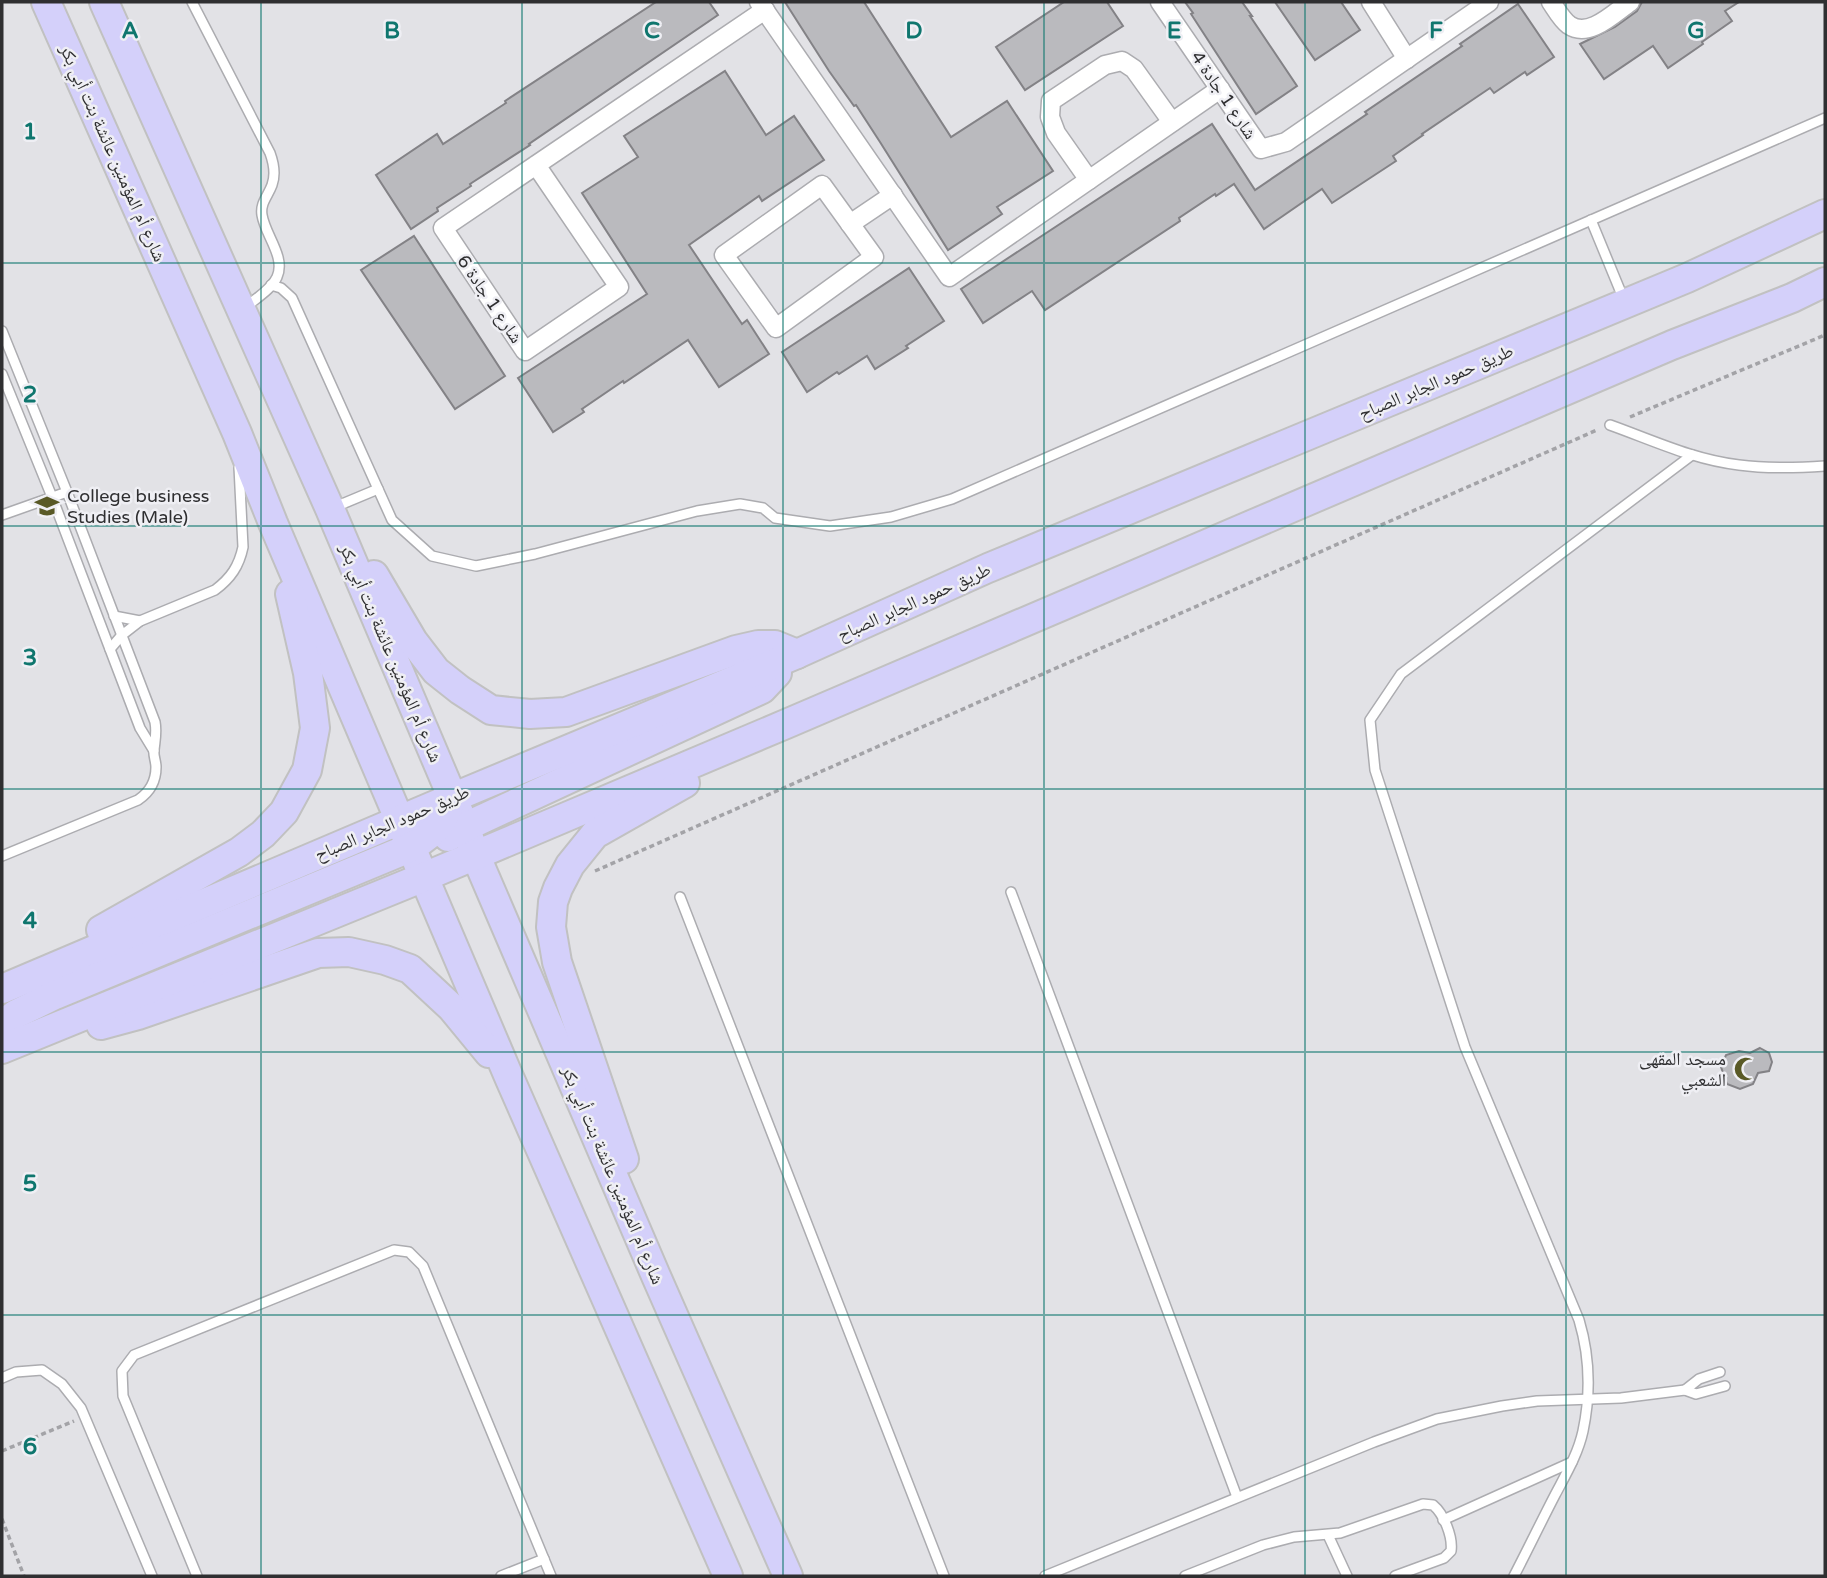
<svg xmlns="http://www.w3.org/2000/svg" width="1827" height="1578" viewBox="0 0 1827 1578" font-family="'Varela Round','Noto Naskh Arabic',sans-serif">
<rect width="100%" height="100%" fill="#e2e2e6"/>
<!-- building -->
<g fill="#bababe" stroke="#838286" stroke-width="2">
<path d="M656 2H709L718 15 529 144 530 145 470 184 471 186 437 208 438 211 411 229 376 175 437 134 443 144 506 103 505 101Z"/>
<path d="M785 2H864L951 137 1007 101 1053 171 997 207 1002 214 948 250 880 142 856 105 854 106 829 71Z"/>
<path d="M1064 2H1107L1123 26 1025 90 996 47Z"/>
<path d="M1185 2H1242L1252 16H1250L1297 86 1256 114 1191 14 1193 13Z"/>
<path d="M1275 2H1341L1360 30 1315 60Z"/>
<path d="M1642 2H1739L1725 11 1732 21 1702 42 1703 44 1668 68 1653 46 1604 79 1580 44 1615 27 1637 11Z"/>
<path d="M1518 4 1554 57 1527 75 1525 72 1494 93 1490 88 1422 134 1423 135 1393 156 1396 161 1332 203 1322 189 1264 229 1234 184 1216 196 1215 194 1179 218 1180 221 1045 310 1032 291 983 323 961 289 1212 124 1255 190 1367 114 1365 112 1462 46 1460 44Z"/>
<path d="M725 71 766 135 794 116 824 160 762 201 759 196 689 245 742 324 747 320 769 354 719 387 688 340 624 383 623 381 582 409 584 412 553 432 518 378 647 294 582 193 638 157 624 136Z"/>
<path d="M414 236 505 376 455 409 361 270Z"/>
<path d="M909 268 944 321 906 346 908 348 875 369 867 356 839 374 837 372 807 392 782 352Z"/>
<path d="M1760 1048 1769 1053 1772 1062 1769 1071 1758 1073 1753 1084 1740 1089 1727 1084 1721 1067 1726 1055 1739 1051 1750 1053Z"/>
</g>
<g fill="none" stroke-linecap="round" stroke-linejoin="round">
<!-- service casing -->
<g stroke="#acacb0" stroke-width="12">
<g id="service">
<path d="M192 2 270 153C274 164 276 174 272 185 268 196 260 203 262 215 265 235 286 257 277 277 272 289 255 299 246 307"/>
<path d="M1591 220 1624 300"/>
<path d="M271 285 281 288 292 298 392 520 432 556 476 566 535 554 697 511 740 504 763 508 775 518 830 526 891 517 952 499 1825 118"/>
<path d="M2 331 67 492 155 722C157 732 155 740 154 750 153 755 156 761 156 767 156 782 150 792 138 800L2 856"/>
<path d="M2 374 52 497 140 728 154 751"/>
<path d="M1610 425C1652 440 1694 460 1739 465 1768 469 1796 468 1825 466"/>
<path d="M335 507 378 489"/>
<path d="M2 515 67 492"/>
<path d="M114 616 140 621"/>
<path d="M110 649 122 635 140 621 215 590C231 578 239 566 243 547L239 467"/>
<path d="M1011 892 1237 1497"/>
<path d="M680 897 944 1576"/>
<path d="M2 1378 16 1372 42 1370 62 1384 81 1408 152 1576"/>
<path d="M1685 1390 1699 1379 1720 1372"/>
<path d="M1443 1520 1572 1462"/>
<path d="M1328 1535 1347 1576"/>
<path d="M197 1576 123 1396 122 1371 134 1355 394 1250 409 1252 423 1266 551 1576"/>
<path d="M501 1576 544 1559"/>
<path d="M1045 1576 1374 1442 1437 1419 1502 1406 1537 1401 1621 1398 1685 1390 1696 1394 1725 1386"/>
<path d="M1185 1576 1263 1545 1294 1537 1340 1533 1423 1504 1433 1505C1444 1514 1453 1537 1451 1551L1444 1558 1395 1576"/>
<path d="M1514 1576C1528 1549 1541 1522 1555 1495 1566 1474 1578 1454 1583 1431 1591 1393 1590 1357 1579 1320L1465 1047 1375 770 1370 720 1401 674 1692 455"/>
</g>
</g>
<!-- minor casing -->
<g stroke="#acacb0" stroke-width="21">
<g id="minor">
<path d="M759 2 949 277 1220 89"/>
<path d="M1160 2 1261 149 1286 142 1489 2"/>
<path d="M1371 2 1407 59"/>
<path d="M1551 2C1556 9 1561 19 1569 25 1589 39 1614 13 1630 2"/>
<path d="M536 165 619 287 525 351 443 228 765 10"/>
<path d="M1089 180 1056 133 1050 117 1051 101 1105 65 1122 61 1134 69 1172 122"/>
<path d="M822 185 874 257 776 328 724 255Z"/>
<path d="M850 224 893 195"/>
</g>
</g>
<!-- primary casing -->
<g stroke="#c1c1c1" stroke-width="32">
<g id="primary">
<path d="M46 2 237 433 273 523 509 1077 728 1576"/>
<path d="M104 2 330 509 465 827 475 854 656 1276 788 1576"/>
<path d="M374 575 413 641 436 671 460 690 491 710 530 714 566 712 736 650 758 645H775L797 654"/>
<path d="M448 837 465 827 762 689 777 673"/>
<path d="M101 930 239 852 263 834 284 812 307 770 315 728 308 673 290 594"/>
<path d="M2 989 452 798 797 654 988 568 1687 278 1825 214"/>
<path d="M2 1025 16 1014 55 995 412 847C437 831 441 825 452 798"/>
<path d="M101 1025 138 1015 318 953 349 952 385 960 410 969 452 1008 489 1053"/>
<path d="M2 1049 424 877 786 724 1672 345 1792 298 1825 282"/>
<path d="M624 1159 557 962 551 927 553 902 558 888 570 865 595 834 685 783"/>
</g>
</g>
<!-- path -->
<g stroke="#a3a3a7" stroke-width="3.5" stroke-dasharray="5 3.5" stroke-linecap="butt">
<path d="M1630 417 1825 335"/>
<path d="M595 871 1597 430"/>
<path d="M2 1451 74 1421"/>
<path d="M2 1519 24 1576"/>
</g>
<!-- service -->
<use href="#service" stroke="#fff" stroke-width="9"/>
<!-- minor -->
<use href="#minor" stroke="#fff" stroke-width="18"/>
<!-- primary -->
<use href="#primary" stroke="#d4d0fa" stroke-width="28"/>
</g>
<!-- grid -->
<path fill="none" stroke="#0f766e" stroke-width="2" stroke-opacity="0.55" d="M261 2V1576M522 2V1576M783 2V1576M1044 2V1576M1305 2V1576M1566 2V1576M2 263H1825M2 526H1825M2 789H1825M2 1052H1825M2 1315H1825"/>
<!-- icons -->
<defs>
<g id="school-bare" transform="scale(1.89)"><path d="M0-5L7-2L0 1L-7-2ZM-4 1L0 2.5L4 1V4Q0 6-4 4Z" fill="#595926" stroke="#efeff4" stroke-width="2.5" paint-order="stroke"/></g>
<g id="mosque-bare" transform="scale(1.89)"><path d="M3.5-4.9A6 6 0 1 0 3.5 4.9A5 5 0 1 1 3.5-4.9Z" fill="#595926" stroke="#efeff4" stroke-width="2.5" paint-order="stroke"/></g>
</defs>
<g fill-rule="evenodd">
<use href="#school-bare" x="47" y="506"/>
<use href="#mosque-bare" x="1746" y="1069"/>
</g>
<g text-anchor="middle" stroke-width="5" stroke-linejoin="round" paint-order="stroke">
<!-- street labels -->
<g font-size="18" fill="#2f2f31" stroke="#efeff4">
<text transform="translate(1224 95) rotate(56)" y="6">شارع 1 جادة 4</text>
<text transform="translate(113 153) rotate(66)" y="6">شارع أم المؤمنين عائشة بنت أبي بكر</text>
<text transform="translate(490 299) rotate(56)" y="6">شارع 1 جادة 6</text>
<text transform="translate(1436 382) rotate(-23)" y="6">طريق حمود الجابر الصباح</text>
<text transform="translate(914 602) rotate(-24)" y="6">طريق حمود الجابر الصباح</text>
<text transform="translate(391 653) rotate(67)" y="6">شارع أم المؤمنين عائشة بنت أبي بكر</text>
<text transform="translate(392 823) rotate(-23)" y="6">طريق حمود الجابر الصباح</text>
<text transform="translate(613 1175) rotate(67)" y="6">شارع أم المؤمنين عائشة بنت أبي بكر</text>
</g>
<!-- poi labels -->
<g font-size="18" fill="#2f2f31" stroke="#efeff4" text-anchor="start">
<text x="67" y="502">College business<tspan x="67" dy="21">Studies (Male)</tspan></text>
<text x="1726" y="1065" text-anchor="end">مسجد المقهى<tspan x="1726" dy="21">الشعبي</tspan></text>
</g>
</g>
<g font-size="23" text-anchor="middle" font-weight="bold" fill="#0f766e" stroke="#efeff4" stroke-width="5" stroke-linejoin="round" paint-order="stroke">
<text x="130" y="38">A</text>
<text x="392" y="38">B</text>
<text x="652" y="38">C</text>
<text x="914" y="38">D</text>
<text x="1174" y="38">E</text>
<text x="1436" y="38">F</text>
<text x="1696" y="38">G</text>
<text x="30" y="139">1</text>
<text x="30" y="402">2</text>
<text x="30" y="665">3</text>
<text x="30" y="928">4</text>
<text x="30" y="1191">5</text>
<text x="30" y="1454">6</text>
</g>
<!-- border -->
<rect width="1827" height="1578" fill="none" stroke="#2f2f31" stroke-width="7"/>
</svg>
